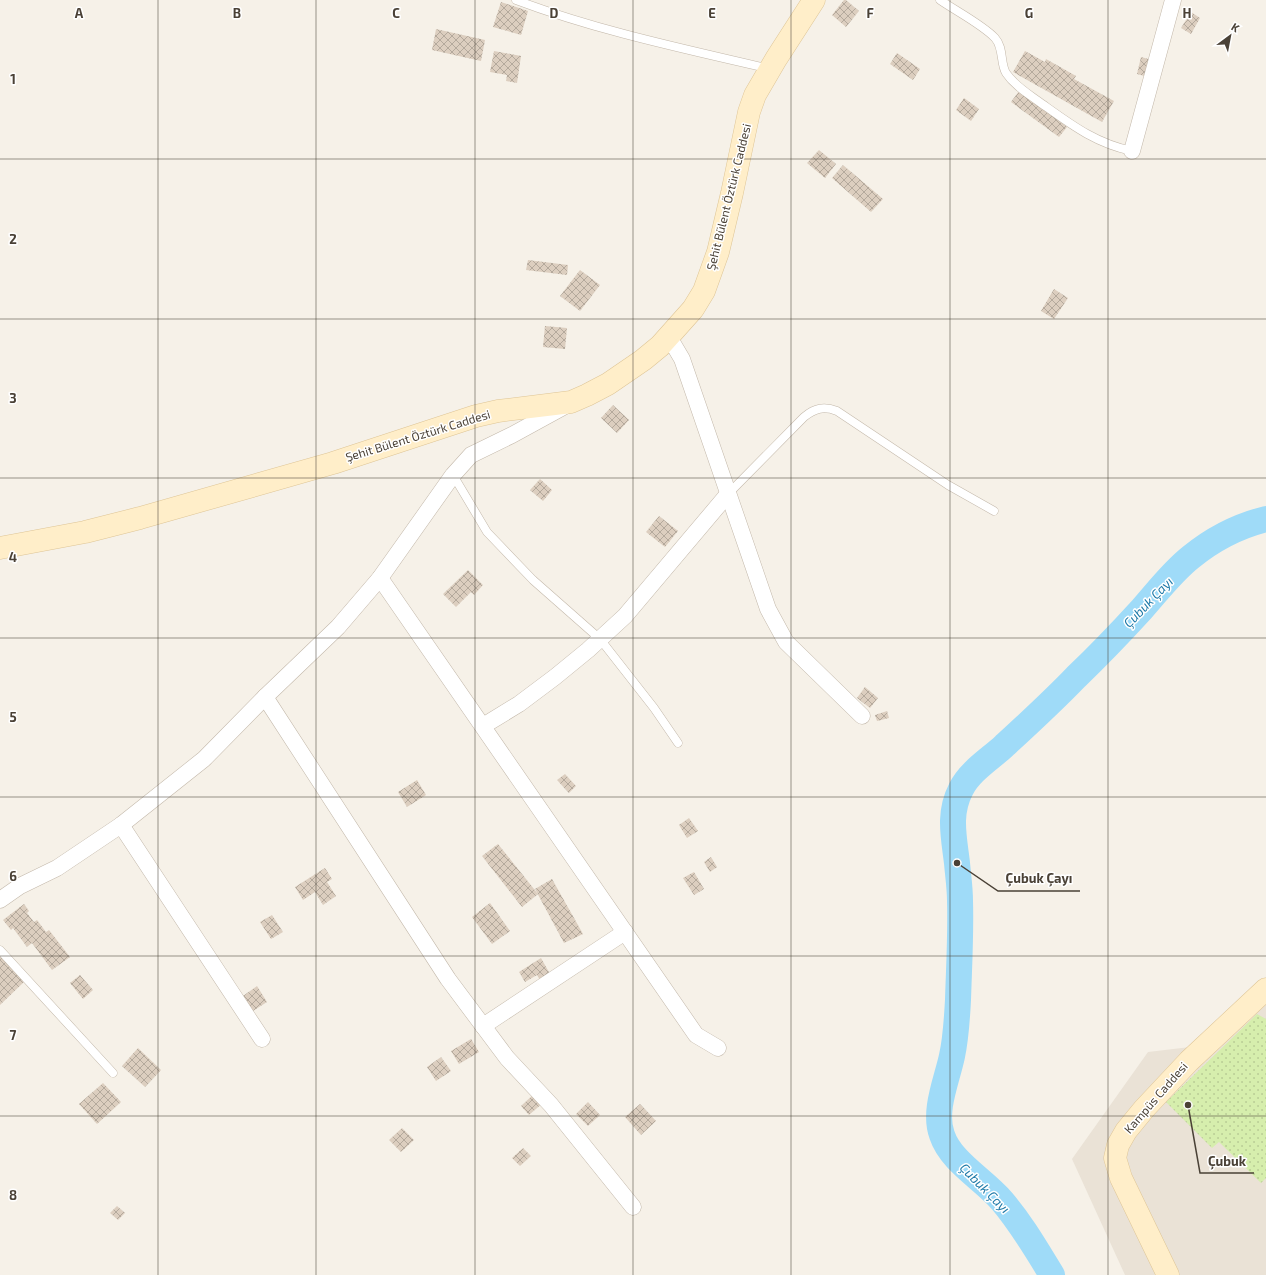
<svg xmlns="http://www.w3.org/2000/svg" width="1266" height="1275" viewBox="0 0 1266 1275" font-family="'Exo 2',sans-serif">
<defs>
<pattern id="park-dots" width="8" height="8" patternUnits="userSpaceOnUse"><rect width="8" height="8" fill="#d6eead"/><path d="M2 2h.1M6 6h.1" fill="none" stroke="#b9cd95" stroke-width="1.8" stroke-linecap="round"/></pattern>
<pattern id="building-cross-hatch" width="8" height="8" patternUnits="userSpaceOnUse"><rect width="8" height="8" fill="#dccebf"/><path d="M0 0l8 8M0 8l8-8" fill="none" stroke="#b4a99c"/></pattern>
</defs>
<rect width="100%" height="100%" fill="#f6f1e8"/>
<!-- residential -->
<path fill="#eae2d6" d="M1266 979V1275H1125L1072 1159 1148 1052 1190 1047Z"/>
<!-- park -->
<path fill="url(#park-dots)" d="M1257 1014 1266 1019V1178L1261 1183 1219 1142 1212 1148 1166 1102Z"/>
<g fill="none" stroke-linecap="round" stroke-linejoin="round">
<!-- river -->
<path stroke="#9fdbf8" stroke-width="26" d="M1052 1275C1036 1249 1021 1223 1002 1201 983 1179 951 1162 942 1135 933 1111 947 1080 952 1056 956 1038 957 1019 958 1000 959 967 961 934 960 901 960 888 958 875 957 863 954 837 948 814 961 789 970 771 990 759 1004 746 1029 723 1053 701 1076 677 1099 655 1121 632 1142 609 1158 591 1172 572 1191 557 1213 539 1238 526 1266 519"/>
</g>
<!-- building -->
<g fill="url(#building-cross-hatch)">
<path d="M844 0H846L859 11 846 27 832 15Z"/>
<path d="M501 2 528 11 521 35 493 27Z"/>
<path d="M1191 12 1200 18 1191 34 1181 28Z"/>
<path d="M436 29 485 40 481 61 432 50Z"/>
<path d="M494 51 521 56 517 83 506 81 507 75 490 72Z"/>
<path d="M1025 51 1045 62 1046 59 1076 76 1074 79 1114 101 1102 122 1013 72Z"/>
<path d="M897 53 920 69 913 80 890 64Z"/>
<path d="M1141 57 1152 60 1148 77 1137 74Z"/>
<path d="M1019 91 1067 127 1059 137 1011 102Z"/>
<path d="M964 98 979 109 971 121 956 110Z"/>
<path d="M819 150 836 164 825 178 807 163Z"/>
<path d="M843 165 883 199 871 212 832 178Z"/>
<path d="M528 260 568 265 567 275 526 270Z"/>
<path d="M580 270 600 285 580 311 560 296Z"/>
<path d="M1054 289 1068 298 1054 319 1041 311Z"/>
<path d="M545 326 567 328 565 349 543 347Z"/>
<path d="M613 405 629 420 617 433 601 418Z"/>
<path d="M540 479 552 490 543 501 530 490Z"/>
<path d="M659 516 678 531 665 547 646 532Z"/>
<path d="M468 570 483 585 474 595 471 592 456 607 443 594Z"/>
<path d="M865 687 878 698 870 708 857 698Z"/>
<path d="M887 711 889 718 877 721 875 715Z"/>
<path d="M565 774 576 786 569 793 557 780Z"/>
<path d="M417 780 426 795 407 807 398 792Z"/>
<path d="M689 818 698 831 687 838 679 825Z"/>
<path d="M498 844 538 894 522 907 482 856Z"/>
<path d="M711 857 717 867 710 872 704 862Z"/>
<path d="M325 868 332 879 327 882 336 896 323 905 315 892 303 900 295 887Z"/>
<path d="M694 872 704 889 694 895 683 878Z"/>
<path d="M552 879 583 934 564 943 535 889Z"/>
<path d="M490 903 510 931 492 944 472 917Z"/>
<path d="M24 904 29 911 27 913 34 922 37 920 46 932 49 930 70 957 52 970 32 943 27 947 13 928 11 930 3 920Z"/>
<path d="M272 915 283 932 271 939 260 922Z"/>
<path d="M0 955 25 981 0 1005Z"/>
<path d="M541 958 550 974 540 980 537 975 525 982 519 972Z"/>
<path d="M80 975 93 990 83 999 70 983Z"/>
<path d="M257 986 267 1002 253 1011 243 996Z"/>
<path d="M471 1039 479 1052 459 1064 451 1051Z"/>
<path d="M138 1048 161 1070 145 1087 122 1066Z"/>
<path d="M441 1057 451 1071 436 1081 427 1067Z"/>
<path d="M103 1083 121 1102 97 1124 79 1104Z"/>
<path d="M535 1093 544 1102 529 1115 521 1106Z"/>
<path d="M588 1102 600 1115 588 1126 576 1114Z"/>
<path d="M640 1104 656 1121 641 1135 625 1117Z"/>
<path d="M402 1128 414 1140 401 1152 389 1140Z"/>
<path d="M523 1148 531 1156 520 1166 512 1158Z"/>
<path d="M117 1206 125 1213 118 1220 110 1213Z"/>
</g>
<g fill="none" stroke-linecap="round" stroke-linejoin="round">
<!-- lane casing -->
<g stroke="#c3b8aa" stroke-width="9">
<g id="lane">
<path d="M516 0C598 31 685 49 770 69"/>
<path d="M940 0C956 11 983 25 995 38 1004 48 1000 63 1006 73 1014 85 1027 93 1038 101 1069 123 1094 143 1132 151"/>
<path d="M453 475 487 532 533 580 600 639 654 708 678 743"/>
<path d="M728 494 804 417C815 408 824 406 837 411L948 485 994 511"/>
<path d="M0 950 113 1073"/>
</g>
</g>
<!-- street casing -->
<g stroke="#c3b8aa" stroke-width="17">
<g id="street">
<path d="M1132 151 1173 0"/>
<path d="M669 337 682 359 768 609 786 642 862 716"/>
<path d="M380 578 696 1035 718 1048"/>
<path d="M265 697 448 979 507 1058 551 1105 633 1207"/>
<path d="M483 726 519 704 555 677 588 650 625 616 728 494"/>
<path d="M121 825 262 1039"/>
<path d="M0 900 20 886 57 868 121 825 204 759 265 697 338 627 380 578 453 475 471 455 512 435 565 406"/>
<path d="M483 1026 625 932"/>
</g>
</g>
<!-- secondary casing -->
<g stroke="#dec596" stroke-width="23">
<g id="secondary">
<path d="M0 548 85 532 140 518 333 463 476 416 498 411 571 402 587 395 608 384 643 360 660 346 693 309 704 291 718 252 732 193 749 112 755 95 776 59 814 0"/>
<path d="M1168 1275 1121 1178 1115 1158 1118 1145 1126 1131 1144 1109 1189 1061 1266 989"/>
</g>
</g>
<!-- lane -->
<use href="#lane" stroke="#fff" stroke-width="8"/>
<!-- street -->
<use href="#street" stroke="#fff" stroke-width="16"/>
<!-- secondary -->
<use href="#secondary" stroke="#ffeec9" stroke-width="22"/>
</g>
<!-- grid -->
<path fill="none" stroke="#4a4136" stroke-width="1" stroke-opacity="0.55" d="M158 0V1275M316 0V1275M475 0V1275M633 0V1275M791 0V1275M950 0V1275M1108 0V1275M0 159H1266M0 319H1266M0 478H1266M0 638H1266M0 797H1266M0 956H1266M0 1116H1266"/>
<g text-anchor="middle" stroke-width="3" stroke-linejoin="round" paint-order="stroke">
<!-- street labels -->
<g font-size="12" fill="#4a4136" stroke="#fff">
<text transform="translate(729 197) rotate(-76)" y="4">Şehit Bülent Öztürk Caddesi</text>
<text transform="translate(418 436) rotate(-17)" y="4">Şehit Bülent Öztürk Caddesi</text>
<text transform="translate(1156 1098) rotate(-49)" y="4">Kampüs Caddesi</text>
</g>
<!-- water labels -->
<g font-size="13" font-style="italic" fill="#1f7aa8" stroke="#fff">
<text transform="translate(1148 602) rotate(-46)" y="5">Çubuk Çayı</text>
<text transform="translate(985 1188) rotate(45)" y="5">Çubuk Çayı</text>
</g>
</g>
<g font-size="13" text-anchor="middle" font-weight="bold" fill="#4a4136" stroke="#fff" stroke-width="3" stroke-linejoin="round" paint-order="stroke">
<text x="79" y="18">A</text>
<text x="237" y="18">B</text>
<text x="396" y="18">C</text>
<text x="554" y="18">D</text>
<text x="712" y="18">E</text>
<text x="870" y="18">F</text>
<text x="1029" y="18">G</text>
<text x="1187" y="18">H</text>
<text x="13" y="84">1</text>
<text x="13" y="244">2</text>
<text x="13" y="403">3</text>
<text x="13" y="562">4</text>
<text x="13" y="722">5</text>
<text x="13" y="881">6</text>
<text x="13" y="1040">7</text>
<text x="13" y="1200">8</text>
</g>
<!-- callouts -->
<path fill="none" stroke="#4a4136" stroke-width="1.5" d="M957 863L998 891H1080M1188 1105L1200 1173H1254"/>
<g fill="#4a4136" stroke="#fff" stroke-width="1.5">
<circle cx="957" cy="863" r="4"/>
<circle cx="1188" cy="1105" r="4"/>
</g>
<g font-size="13" text-anchor="middle" font-weight="bold" fill="#4a4136" stroke="#fff" stroke-width="3" stroke-linejoin="round" paint-order="stroke">
<text x="1039" y="883">Çubuk Çayı</text>
<text x="1227" y="1166">Çubuk</text>
</g>
<!-- north arrow -->
<g transform="translate(1230 36) rotate(32)" stroke="#ffffff" stroke-width="3" paint-order="stroke">
<path d="M0-3L7 15L0 10L-7 15Z" fill="#4a4136"/>
<text y="-6" font-size="11" font-weight="bold" text-anchor="middle" fill="#4a4136">K</text>
</g>
</svg>
